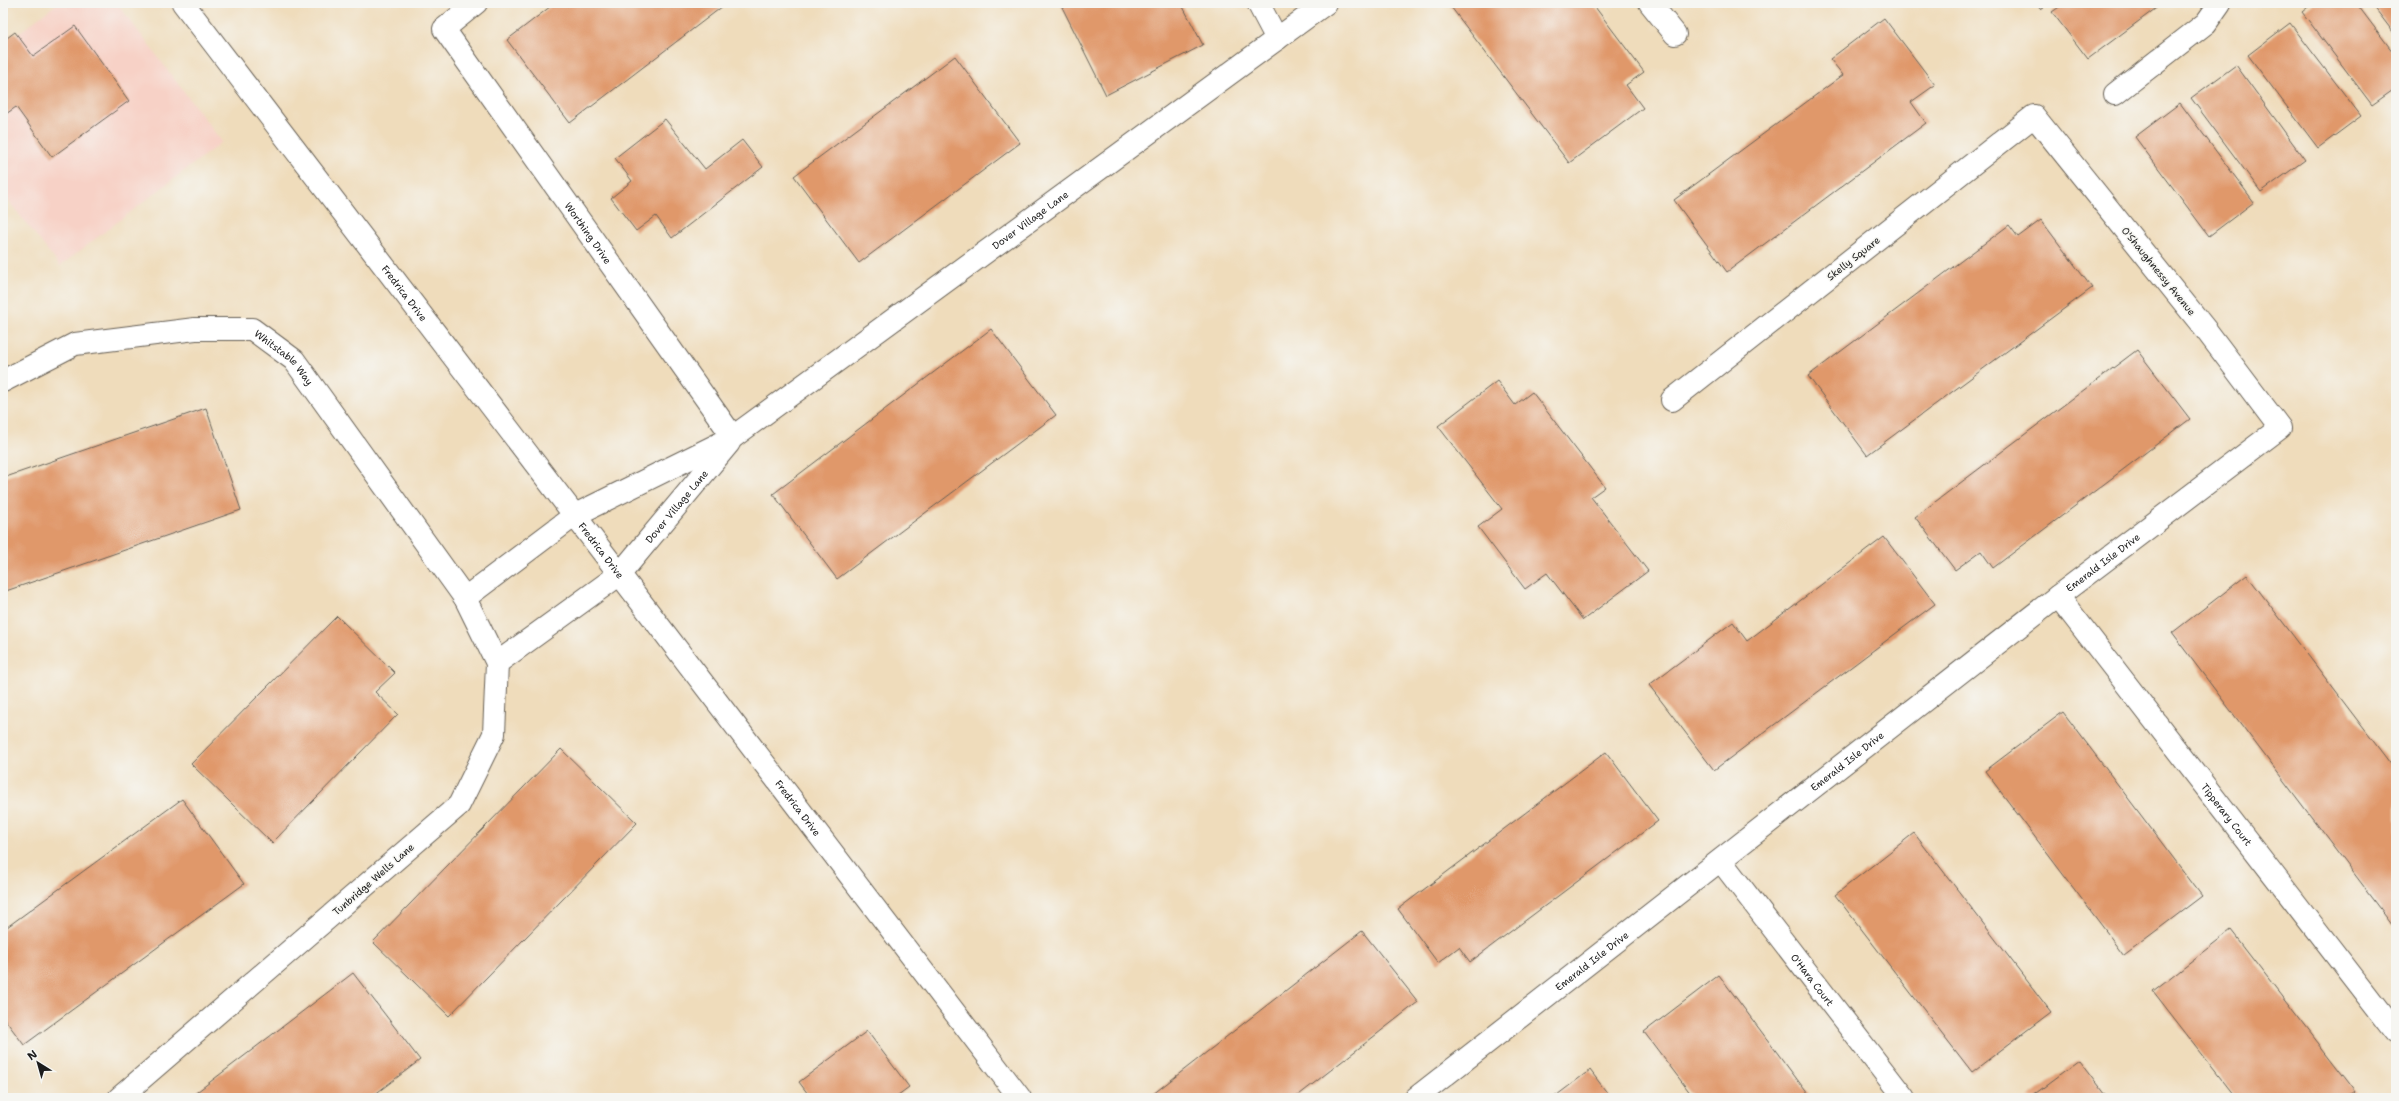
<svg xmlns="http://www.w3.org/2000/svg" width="2399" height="1101" viewBox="0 0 2399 1101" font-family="'Shantell Sans',sans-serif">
<rect width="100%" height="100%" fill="#f6f6f2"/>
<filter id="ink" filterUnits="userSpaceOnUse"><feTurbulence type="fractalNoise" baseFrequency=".025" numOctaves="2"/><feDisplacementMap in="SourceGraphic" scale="8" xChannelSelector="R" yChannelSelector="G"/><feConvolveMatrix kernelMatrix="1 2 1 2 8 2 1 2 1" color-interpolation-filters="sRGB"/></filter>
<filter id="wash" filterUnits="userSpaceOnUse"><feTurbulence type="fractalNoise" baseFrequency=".012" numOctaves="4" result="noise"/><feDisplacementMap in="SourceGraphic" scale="16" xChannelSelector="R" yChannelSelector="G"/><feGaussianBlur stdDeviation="0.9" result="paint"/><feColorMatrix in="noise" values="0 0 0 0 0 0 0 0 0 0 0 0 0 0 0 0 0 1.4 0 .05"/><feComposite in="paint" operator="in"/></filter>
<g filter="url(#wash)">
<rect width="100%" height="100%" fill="#efdcbb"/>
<!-- built -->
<path fill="#f7d1c6" d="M58 3H117L222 142 60 266 3 194V45Z"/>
<g id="blocks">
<!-- building -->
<g fill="#e0986a">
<path d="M555 3H727L570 123 507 40Z"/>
<path d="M1060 3H1181L1203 45 1106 95Z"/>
<path d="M1448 3H1592L1644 72 1626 85 1643 108 1569 163Z"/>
<path d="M1769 3H1777L1772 7Z"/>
<path d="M2036 3H2049L2041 9Z"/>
<path d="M2065 3H2163L2088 59 2052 12Z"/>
<path d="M2313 3H2356L2396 56V88L2372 105 2302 12Z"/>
<path d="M2371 3H2396V36Z"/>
<path d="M1884 18 1935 85 1911 102 1926 123 1727 272 1674 200 1843 75 1830 59Z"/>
<path d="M2290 23 2361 116 2318 148 2248 55Z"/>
<path d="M75 26 129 101 52 157 16 107 3 116V41L15 32 33 56Z"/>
<path d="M955 56 1020 143 859 263 794 176Z"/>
<path d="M2236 65 2305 160 2261 192 2191 98Z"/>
<path d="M2180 103 2254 202 2209 236 2135 137Z"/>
<path d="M665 119 705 169 742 140 763 167 672 238 656 216 636 231 611 198 632 181 615 158Z"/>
<path d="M2041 220 2092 288 1867 455 1808 376 2009 225 2018 237Z"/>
<path d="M991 329 1056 415 837 579 773 494Z"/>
<path d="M2137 350 2190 419 1993 568 1981 551 1955 570 1915 517Z"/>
<path d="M1497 381 1515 405 1532 392 1605 487 1591 497 1648 571 1583 620 1547 573 1525 589 1478 527 1502 509 1438 426Z"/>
<path d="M206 408 241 510 3 592V478Z"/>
<path d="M1884 537 1935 604 1714 770 1649 685 1733 622 1747 641Z"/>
<path d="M2247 575 2396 771V929L2172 633Z"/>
<path d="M337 616 395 673 375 692 398 714 272 843 191 764Z"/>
<path d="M2063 712 2202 896 2124 955 1985 771Z"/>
<path d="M561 749 637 823 449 1016 373 942Z"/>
<path d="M1606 752 1658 821 1470 962 1459 947 1438 963 1398 909Z"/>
<path d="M182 799 244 884 24 1045 3 1017V930Z"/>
<path d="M1914 833 2051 1012 1972 1072 1835 895Z"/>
<path d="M2231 930 2356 1092 2349 1098H2236L2153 991Z"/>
<path d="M1362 931 1418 1002 1295 1098H1148Z"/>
<path d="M353 973 420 1060 370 1098H189Z"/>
<path d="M1719 975 1811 1098H1694L1644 1032Z"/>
<path d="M867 1031 909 1087 894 1098H811L799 1082Z"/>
<path d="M2079 1060 2108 1098H2028Z"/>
<path d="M1590 1070 1611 1098H1553Z"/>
</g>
</g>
</g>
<g filter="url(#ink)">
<use href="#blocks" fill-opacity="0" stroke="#665f54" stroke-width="1"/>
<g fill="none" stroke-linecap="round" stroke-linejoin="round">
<!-- service casing -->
<g stroke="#665f54" stroke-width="24">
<g id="service">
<path id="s1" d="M476 3 444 29 733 437"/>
<path d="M1258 3 1277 39"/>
<path d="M1650 3 1675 34"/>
<path d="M2115 94 2206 23 2220 3"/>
<path id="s2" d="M3 381 75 344 195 329H252L294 360 465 598 497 663 494 734 459 805 119 1098"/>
<path id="s3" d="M2058 596 2396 1033"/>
<path id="s4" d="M465 598 575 515 733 437 1326 3"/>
<path id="s5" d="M497 663 620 574 729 443"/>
<path id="s6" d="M1721 861 1904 1098"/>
<path id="s7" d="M1416 1098 2058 596 2280 428 2206 330 2034 116 1672 400"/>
</g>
</g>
<!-- tertiary casing -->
<g stroke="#665f54" stroke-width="24">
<g id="tertiary">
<path id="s8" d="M183 3 1020 1098"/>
</g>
</g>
<!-- service -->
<use href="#service" stroke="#fff" stroke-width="22"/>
<!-- tertiary -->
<use href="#tertiary" stroke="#fff" stroke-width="22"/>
</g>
</g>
<g text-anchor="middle" stroke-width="3" stroke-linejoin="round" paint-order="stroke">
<!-- street labels -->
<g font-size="10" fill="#1c1c1c" stroke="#f6f6f2">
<text dy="4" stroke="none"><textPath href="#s4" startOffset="682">Dover Village Lane</textPath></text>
<text dy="4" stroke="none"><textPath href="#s1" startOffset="291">Worthing Drive</textPath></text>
<text transform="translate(1853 258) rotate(-38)" y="4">Skelly Square</text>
<text transform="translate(2159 271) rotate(51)" y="4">O'Shaughnessy Avenue</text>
<text dy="4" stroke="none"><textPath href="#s8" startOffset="365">Fredrica Drive</textPath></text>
<text dy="4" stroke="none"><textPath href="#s2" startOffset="302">Whitstable Way</textPath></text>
<text dy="4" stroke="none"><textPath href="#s5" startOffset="240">Dover Village Lane</textPath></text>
<text dy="4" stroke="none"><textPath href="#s8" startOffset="689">Fredrica Drive</textPath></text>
<text dy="4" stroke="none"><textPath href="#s7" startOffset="871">Emerald Isle Drive</textPath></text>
<text dy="4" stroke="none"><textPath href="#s7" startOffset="547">Emerald Isle Drive</textPath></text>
<text dy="4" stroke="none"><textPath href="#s8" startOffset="1013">Fredrica Drive</textPath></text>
<text dy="4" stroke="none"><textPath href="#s3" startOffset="276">Tipperary Court</textPath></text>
<text transform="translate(373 879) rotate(-41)" y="4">Tunbridge Wells Lane</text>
<text dy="4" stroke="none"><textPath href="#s7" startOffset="223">Emerald Isle Drive</textPath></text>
<text dy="4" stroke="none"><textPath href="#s6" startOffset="150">O'Hara Court</textPath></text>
</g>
</g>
<!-- margin -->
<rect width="2399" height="1101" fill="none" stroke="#f6f6f2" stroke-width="16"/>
<!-- north arrow -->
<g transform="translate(38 1063) rotate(323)" stroke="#f6f6f2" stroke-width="3" paint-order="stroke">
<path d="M0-3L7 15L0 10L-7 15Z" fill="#1c1c1c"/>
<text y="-6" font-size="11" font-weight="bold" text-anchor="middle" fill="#1c1c1c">N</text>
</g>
</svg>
